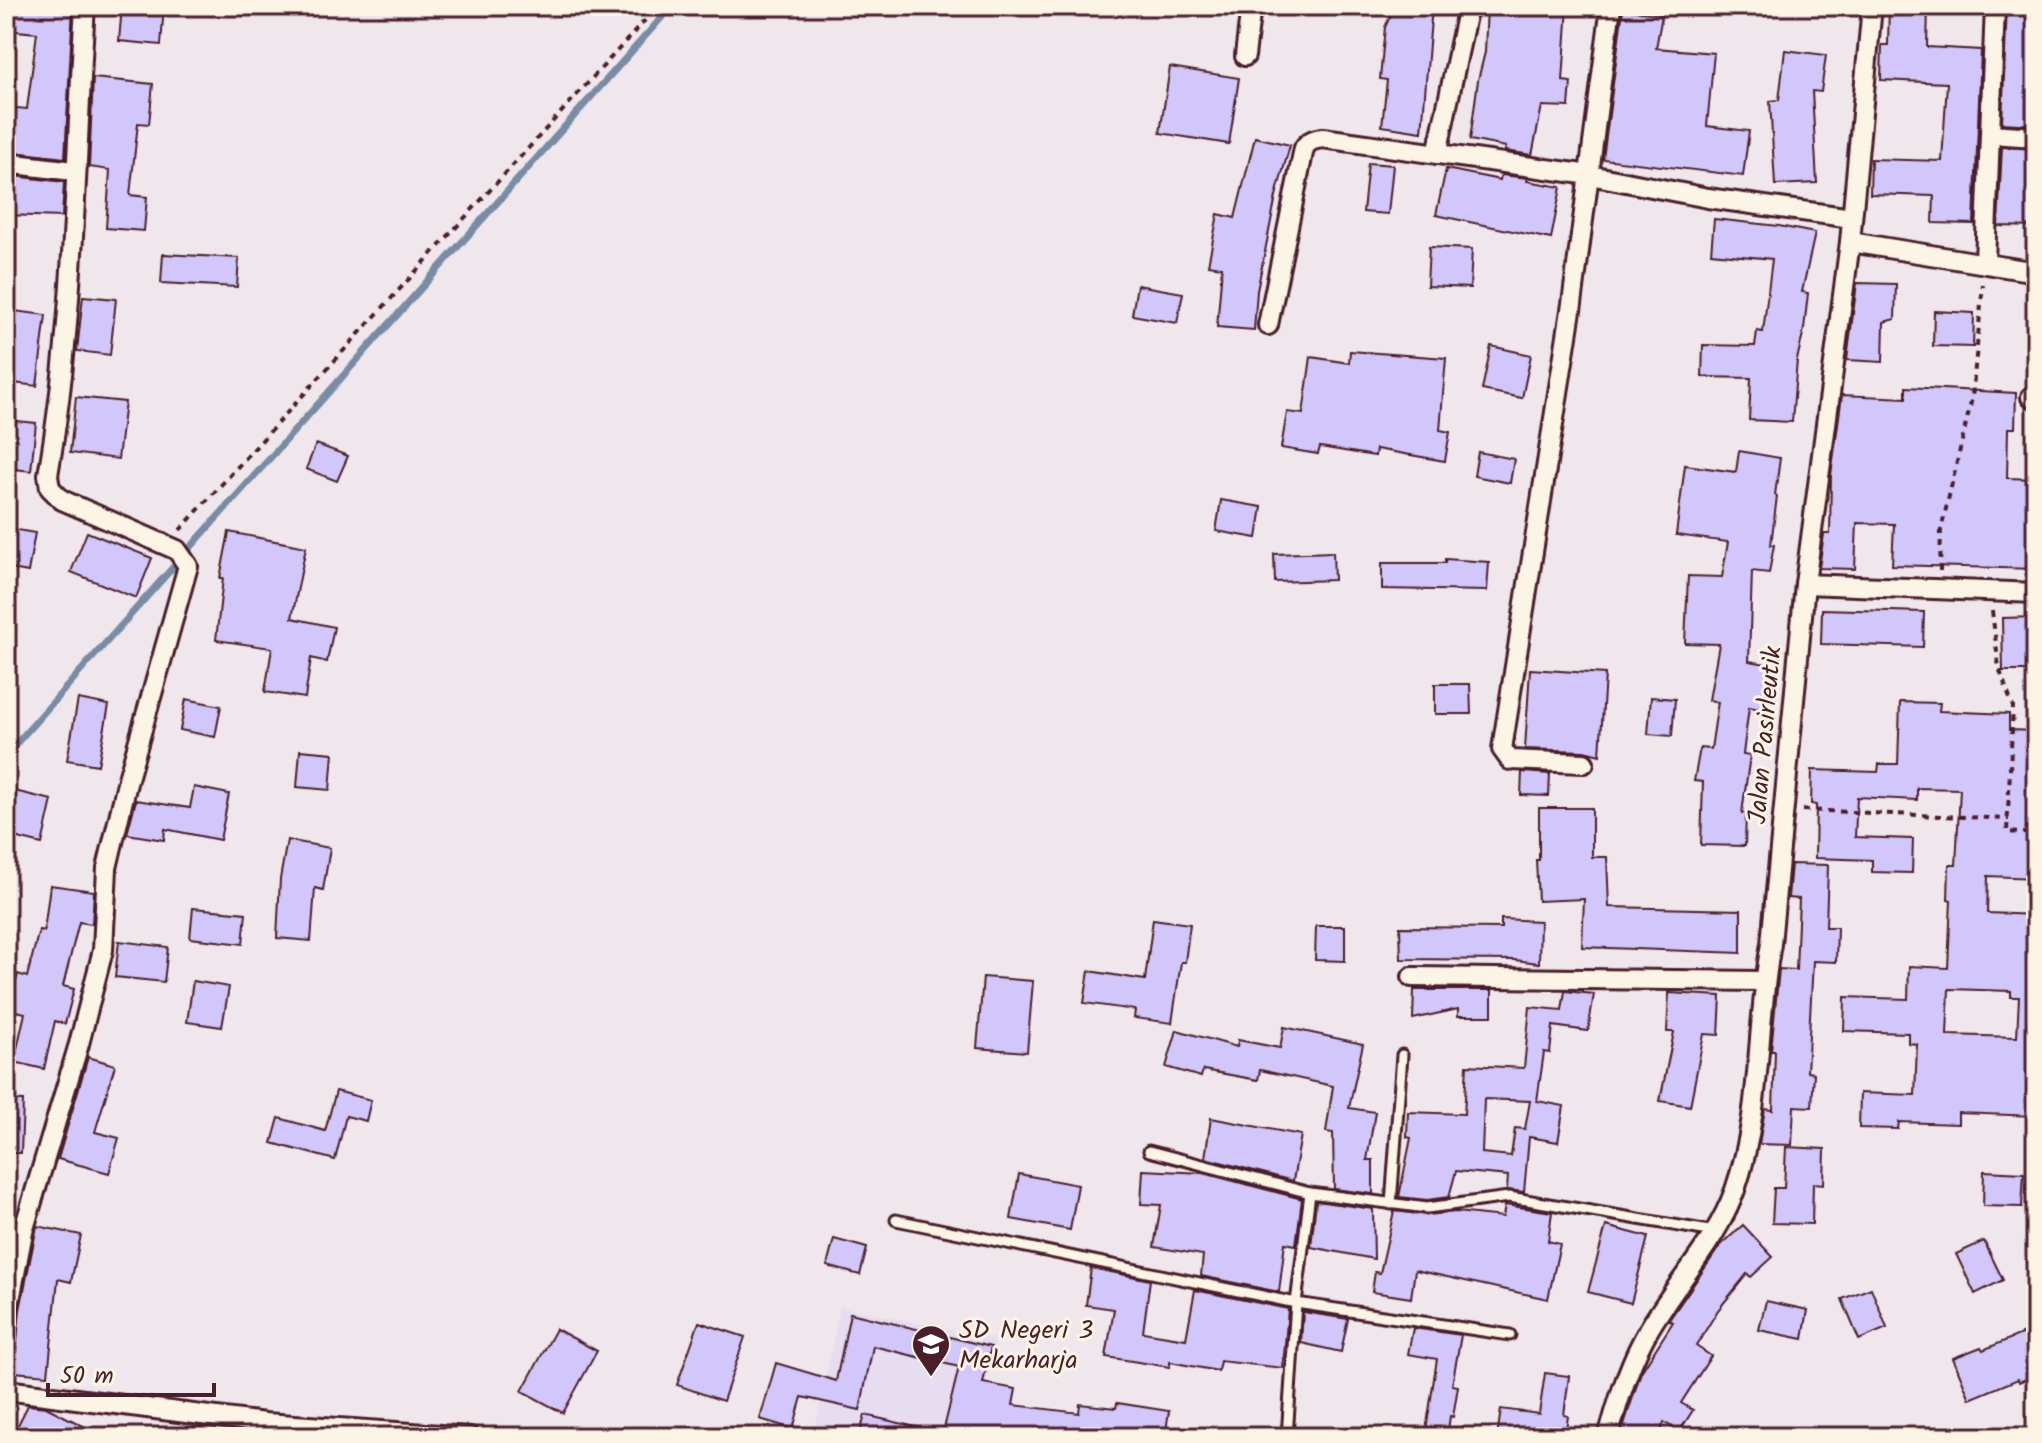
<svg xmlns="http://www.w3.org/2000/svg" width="2042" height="1443" viewBox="0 0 2042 1443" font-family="Kalam,sans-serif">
<rect width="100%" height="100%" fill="#efe7eb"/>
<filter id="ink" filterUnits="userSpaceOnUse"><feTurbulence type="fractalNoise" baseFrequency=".0125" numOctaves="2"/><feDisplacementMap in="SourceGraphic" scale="16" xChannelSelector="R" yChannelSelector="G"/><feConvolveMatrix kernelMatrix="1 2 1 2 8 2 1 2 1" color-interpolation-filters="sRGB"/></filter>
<g filter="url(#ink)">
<!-- built -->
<path fill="#e6ddf0" d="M840 1307 995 1339 975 1437H813Z"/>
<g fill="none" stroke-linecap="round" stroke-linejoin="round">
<!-- stream -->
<path stroke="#788ca5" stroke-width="7" d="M6 755 672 6"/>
</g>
<!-- building -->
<g fill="#d2c7fa" stroke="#4a1f2b" stroke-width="2" fill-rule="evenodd">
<path d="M6 6H73L65 158 6 151V107L27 109 37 33 6 30Z"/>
<path d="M122 6H164L161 45 119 41Z"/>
<path d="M1395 6H1432L1422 132 1382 126 1387 80 1380 79 1385 27Z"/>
<path d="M1487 6H1568L1563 81 1571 82 1569 107 1542 106 1532 155 1505 151 1506 147 1470 140 1478 80 1485 52Z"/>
<path d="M1889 6H1928L1927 47 1981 50 1974 224 1933 223 1934 196 1870 194 1871 159 1942 161 1947 83 1881 80 1882 45H1888Z"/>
<path d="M2007 6H2036V125L2002 123Z"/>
<path d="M1623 9 1662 15 1656 48 1714 53 1707 126 1749 131 1743 176 1603 159Z"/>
<path d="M1785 50 1826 55 1821 92 1812 91 1817 183 1775 185 1770 101 1779 100Z"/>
<path d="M1170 67 1239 78 1229 144 1160 133Z"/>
<path d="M93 78 153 84 149 124 138 123 130 195 147 197 144 231 106 228 110 170 89 167Z"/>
<path d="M1255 137 1290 145 1276 196 1257 291 1254 330 1217 327 1222 267 1208 265 1218 214 1235 218Z"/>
<path d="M2002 147 2036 149V227L1998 226Z"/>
<path d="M1368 163 1393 165 1388 214 1363 212Z"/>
<path d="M1446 169 1500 180 1501 175 1528 178 1527 181 1561 187 1551 239 1436 215Z"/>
<path d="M6 175 64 182 62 217 6 215Z"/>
<path d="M1714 219 1779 226 1815 233 1802 292 1808 293 1804 329 1797 360 1792 422 1749 420 1751 378 1702 377 1703 345 1755 346 1757 331 1763 332 1772 259 1711 253Z"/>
<path d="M1429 247 1472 249 1470 288 1427 286Z"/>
<path d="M163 254 239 258 237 287 161 283Z"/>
<path d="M1857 283 1896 284 1895 319 1884 322 1883 362 1847 360Z"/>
<path d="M1137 285 1183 293 1177 323 1132 315Z"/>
<path d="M83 296 116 299 110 355 77 351Z"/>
<path d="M6 310 46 315 37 386 6 382Z"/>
<path d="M1934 311 1974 313 1973 347 1933 346Z"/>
<path d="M1491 346 1531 355 1522 398 1482 390Z"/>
<path d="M1350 351 1446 358 1440 430 1450 432 1445 461 1376 449 1375 456 1320 447 1318 454 1281 448 1287 412 1303 414 1311 357 1349 363Z"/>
<path d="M1906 387 2016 393 2015 428H2008L2007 478 2036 479V569L1892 565 1894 524 1857 523 1855 569 1819 568 1824 534H1830L1831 475 1842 395 1906 398Z"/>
<path d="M76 397 125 402 118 459 70 453Z"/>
<path d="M6 420 36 423 31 471 6 468Z"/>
<path d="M316 444 348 456 337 481 306 469Z"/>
<path d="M1739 451 1780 458 1775 495 1777 496 1771 545H1774L1769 573 1752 571 1749 661 1772 665 1765 710 1749 707 1743 754 1750 755 1742 813H1746L1745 846 1701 845 1703 782 1694 781 1700 748 1711 749 1718 702 1709 700 1719 644 1685 643 1688 576 1722 577 1728 542 1676 535 1685 465 1736 472Z"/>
<path d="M1478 452 1514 459 1510 483 1474 476Z"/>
<path d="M1221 500 1262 507 1257 538 1216 531Z"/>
<path d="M6 528 35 533 28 572 6 568Z"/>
<path d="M87 532 152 558 136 598 71 572Z"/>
<path d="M229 532 306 547 292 618 334 627 327 662 311 658 305 698 265 692 272 648 216 640 223 578H220Z"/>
<path d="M1333 552 1334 580 1275 582 1274 554Z"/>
<path d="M1445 559 1489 562 1487 591 1382 589V563H1445Z"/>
<path d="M1822 609 1924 612 1923 647 1821 644Z"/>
<path d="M2036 617V671H2003L2002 618Z"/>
<path d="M1530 669 1605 674 1600 755 1584 751 1525 749Z"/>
<path d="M1435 684H1470L1471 714H1435Z"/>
<path d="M1651 697 1675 699 1672 736 1648 734Z"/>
<path d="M78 699 109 705 98 765 67 760Z"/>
<path d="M186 699 221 706 215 737 180 730Z"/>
<path d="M1900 702 1940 703 1939 711 2009 714V730L2036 731V878L1988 876 1987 913 2036 915V1116L1958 1113V1124L1899 1122 1898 1129 1859 1128 1860 1093 1915 1095 1917 1044 1908 1043V1033L1844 1031 1845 997 1908 999 1909 966 1948 968 1951 900 1948 899 1949 865H1956L1960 789 1917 788V800L1857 797 1855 837 1913 839 1912 873 1872 872V860L1815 858 1816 805 1811 804 1812 770 1878 772 1879 764H1898ZM1949 989 2011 991V997H2019L2017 1037 1947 1035Z"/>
<path d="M300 750 333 753 330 790 297 787Z"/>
<path d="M1522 772 1550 774 1549 796 1521 795Z"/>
<path d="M194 787 229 794 220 840 165 829 164 840 127 834 136 800 190 808Z"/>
<path d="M6 789 52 800 42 844 6 835Z"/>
<path d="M1539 808H1592V857H1607L1609 907 1741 910V953L1582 947 1584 899 1538 901 1536 860H1539Z"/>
<path d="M287 840 330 848 323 890 315 888 311 941 277 938 280 879Z"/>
<path d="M1791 864 1828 865 1826 927H1837L1836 962 1813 961 1807 1072 1814 1073 1812 1107 1794 1106 1792 1145 1759 1144 1765 1109 1773 1110 1775 1051H1771L1779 969 1796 970 1799 899 1788 898Z"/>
<path d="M50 885 94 891 92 924 79 922 63 986 74 989 65 1024 55 1021 44 1069 14 1062 25 1013 8 1009 18 974 27 977 39 930 44 931Z"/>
<path d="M193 908 246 913 243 944 190 938Z"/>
<path d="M1153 919 1190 924 1185 962H1181L1172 1023 1134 1018 1135 1010 1084 1003 1089 971 1145 980Z"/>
<path d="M1501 919 1540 921 1539 963 1515 960 1401 959 1400 927 1501 928Z"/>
<path d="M1316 926H1345V961L1315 960Z"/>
<path d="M119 941 168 947 164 982 115 977Z"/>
<path d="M983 977 1033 981 1027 1052 977 1048Z"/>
<path d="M193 981 229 987 222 1027 187 1022Z"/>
<path d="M1414 990H1492V1016H1458V1009L1413 1019Z"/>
<path d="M1565 991 1594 994 1588 1031 1553 1026 1550 1053 1544 1052 1537 1101 1564 1106 1558 1142 1529 1137 1524 1192 1507 1190 1508 1176 1456 1171 1449 1197 1427 1200 1399 1197 1411 1138 1407 1137 1408 1112 1464 1114 1467 1065 1524 1068 1530 1007 1562 1010ZM1484 1099 1530 1101 1525 1129 1515 1128 1511 1156 1482 1153Z"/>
<path d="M1669 993 1721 996 1719 1035 1704 1034 1690 1106 1660 1101 1674 1032H1667Z"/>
<path d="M1284 1027 1363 1044 1349 1108 1375 1112 1367 1160H1373V1194L1334 1189 1333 1133 1326 1132 1333 1086 1260 1070 1258 1080 1203 1070 1201 1077 1166 1067 1177 1030 1237 1047 1238 1040 1280 1048Z"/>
<path d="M88 1057 115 1065 95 1132 119 1138 109 1173 58 1159Z"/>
<path d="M336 1091 371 1100 366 1121 346 1116 335 1160 272 1143 279 1118 325 1131Z"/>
<path d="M6 1100 23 1101 21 1153H6Z"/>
<path d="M1211 1118 1301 1135 1293 1181 1205 1158Z"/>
<path d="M1786 1147 1825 1149 1824 1184 1813 1183 1812 1224 1772 1223 1774 1188H1784Z"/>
<path d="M1143 1170 1203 1173 1302 1199 1296 1245 1285 1243 1279 1292 1201 1276 1203 1255 1154 1247 1161 1205 1141 1204Z"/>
<path d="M1984 1171 2024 1173 2022 1207 1983 1206Z"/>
<path d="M1019 1174 1078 1185 1070 1230 1011 1219Z"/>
<path d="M1316 1201 1373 1209 1374 1259 1311 1247Z"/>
<path d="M1505 1205 1552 1212 1548 1241 1560 1244 1548 1299 1415 1270 1411 1298 1372 1292 1375 1272 1380 1273 1394 1211 1426 1215 1456 1212 1503 1217Z"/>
<path d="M1743 1225 1773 1257 1751 1277 1747 1274 1718 1310 1696 1346 1711 1356 1681 1403 1693 1410 1679 1432 1664 1422 1659 1437H1633L1621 1434 1641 1372 1673 1322 1669 1320 1720 1246Z"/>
<path d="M37 1226 81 1235 71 1282 58 1279 48 1375 14 1372 20 1310Z"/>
<path d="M1606 1226 1648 1237 1631 1303 1588 1292Z"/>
<path d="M834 1239 867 1248 860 1275 827 1266Z"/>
<path d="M1984 1241 2003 1280 1975 1294 1956 1254Z"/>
<path d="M1091 1268 1150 1280 1143 1332 1186 1339 1195 1290 1288 1309 1283 1368 1220 1361 1218 1371 1170 1362V1367L1106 1357 1114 1309 1086 1305Z"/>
<path d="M1871 1288 1887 1328 1859 1340 1842 1299Z"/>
<path d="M1766 1301 1808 1310 1803 1339 1759 1330Z"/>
<path d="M1303 1312 1348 1319 1341 1352 1301 1343Z"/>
<path d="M850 1313 991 1347 983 1383 1016 1389 1013 1405 1079 1413 1080 1404 1116 1408 1117 1403 1169 1411 1165 1437H942L959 1367 873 1346 860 1410 802 1397 793 1429 760 1419 776 1363 836 1381Z"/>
<path d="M699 1322 745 1337 723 1401 677 1385Z"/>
<path d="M1413 1328 1461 1335 1452 1385 1458 1386 1453 1417 1450 1416 1447 1437H1425L1437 1359 1408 1354Z"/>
<path d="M556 1329 597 1351 563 1413 522 1391Z"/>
<path d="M2031 1330 2036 1344V1375L2019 1382 2018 1379 1970 1399 1953 1358 1981 1347 1983 1350Z"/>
<path d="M1545 1373 1569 1376 1564 1415 1568 1416 1565 1437H1497L1501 1409 1539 1414Z"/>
<path d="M28 1405 46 1407 105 1437H12Z"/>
<path d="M865 1415 929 1430 928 1437H859Z"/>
</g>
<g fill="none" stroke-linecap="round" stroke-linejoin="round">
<!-- lane casing -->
<g stroke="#4a1f2b" stroke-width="15">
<g id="lane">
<path d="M1149 1151 1310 1193"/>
<path d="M1391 1204 1402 1055"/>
<path d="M896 1220 1296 1303 1310 1193 1427 1208 1509 1197 1715 1232"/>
<path d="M1287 1437 1296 1303 1510 1335"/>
</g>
</g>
<!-- street casing -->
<g stroke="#4a1f2b" stroke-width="24">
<g id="street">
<path d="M1245 56 1251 6"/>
<path d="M1990 134 2036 137"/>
<path d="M1437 154 1468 6"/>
<path d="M6 163 74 171"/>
<path d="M1850 242 2036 272"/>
<path d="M1985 262 1995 6"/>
<path d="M1268 325 1304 148C1309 140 1315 139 1323 138L1590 175 1708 198 1852 218"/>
<path d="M2031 397H2036"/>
<path d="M1805 584 2036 593"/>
<path d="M1584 763 1510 760 1502 749 1572 304 1611 6"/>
<path d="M1412 977 1764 981"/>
<path d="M6 1321 23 1232 79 1044 103 950 107 868 128 779 188 566 177 550 62 500 50 488 48 475C75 320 75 162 85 6"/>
<path d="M6 1390 265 1423 470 1437"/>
<path d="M1608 1437C1617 1405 1627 1370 1643 1340 1670 1288 1715 1246 1735 1190 1762 1112 1756 1025 1771 944L1805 584 1850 242 1872 6"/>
</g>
</g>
<!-- path -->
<g stroke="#4a1f2b" stroke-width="4" stroke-dasharray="6 6" stroke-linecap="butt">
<path d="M180 530 658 6"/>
<path d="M1940 571 1941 530 1972 398 1983 284"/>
<path d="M1992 611 1999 668 2013 707 2007 832 2036 834"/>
<path d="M1803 810 2009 819"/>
</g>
<!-- lane -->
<use href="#lane" stroke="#fcf5e5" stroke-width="9"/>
<!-- street -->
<use href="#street" stroke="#fcf5e5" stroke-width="18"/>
</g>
</g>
<!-- icons -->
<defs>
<g id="school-pin" transform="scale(2)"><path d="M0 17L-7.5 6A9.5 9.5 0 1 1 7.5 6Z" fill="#4a1f2b" stroke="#fcf5e5"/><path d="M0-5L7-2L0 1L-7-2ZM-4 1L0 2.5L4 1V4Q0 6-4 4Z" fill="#fff"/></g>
</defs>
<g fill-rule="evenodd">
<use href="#school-pin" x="931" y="1344"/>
</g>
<g text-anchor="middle" stroke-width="6" stroke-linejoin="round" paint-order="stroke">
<!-- street labels -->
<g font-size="26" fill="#4a1f2b" stroke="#fcf5e5">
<text transform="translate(1764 735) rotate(-85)" y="9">Jalan Pasirleutik</text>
</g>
<!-- poi labels -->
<g font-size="26" fill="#4a1f2b" stroke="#fcf5e5" text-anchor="start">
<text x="959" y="1338">SD Negeri 3<tspan x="959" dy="30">Mekarharja</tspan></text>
</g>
</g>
<!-- margin -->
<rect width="2042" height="1443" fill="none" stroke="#fcf5e5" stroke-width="32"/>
<rect x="16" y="16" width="2010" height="1411" fill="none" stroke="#4a1f2b" stroke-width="3" filter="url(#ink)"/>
<!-- scale -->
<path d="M48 1383v12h166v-12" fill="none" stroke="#4a1f2b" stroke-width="4"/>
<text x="60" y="1383" font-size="24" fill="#4a1f2b" stroke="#fcf5e5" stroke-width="6" paint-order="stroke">50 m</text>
</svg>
